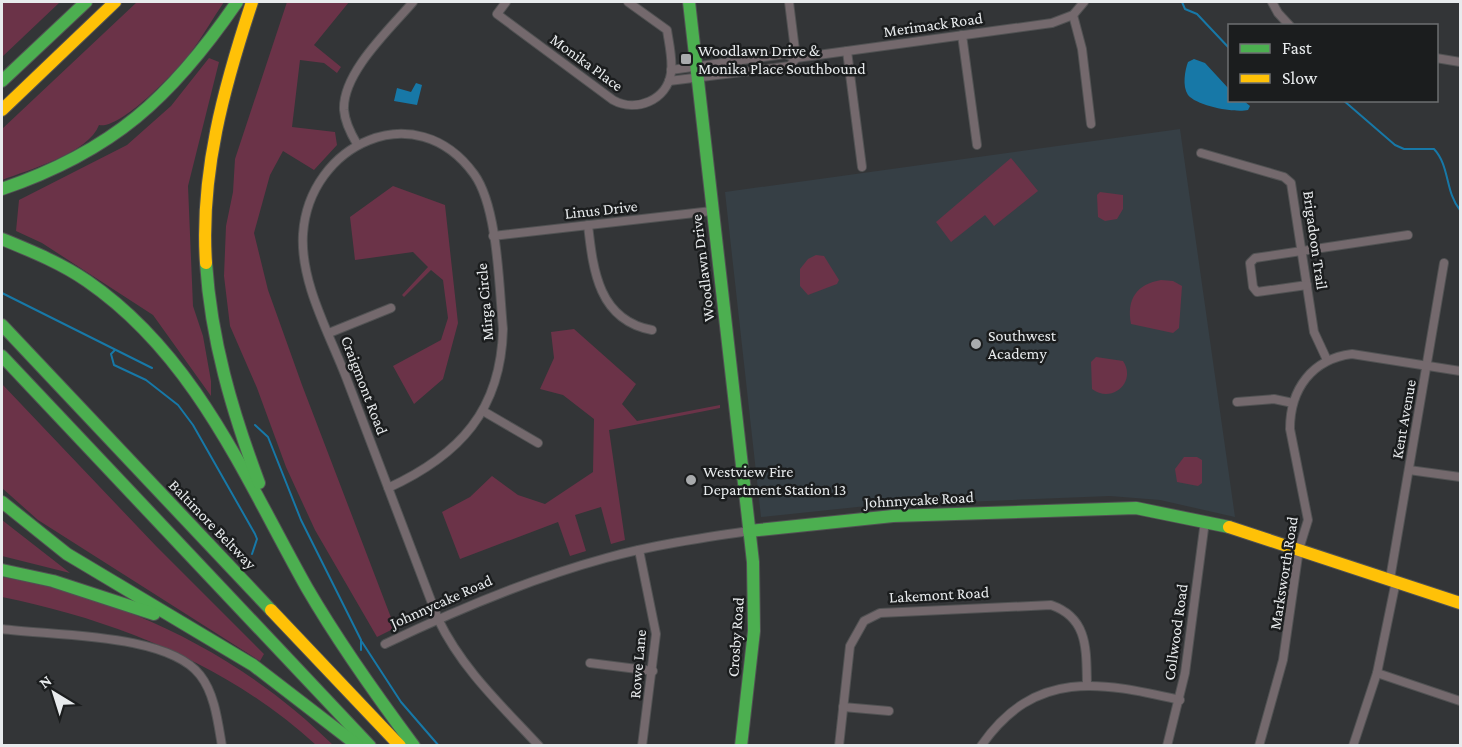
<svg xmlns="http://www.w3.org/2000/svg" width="1462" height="747" viewBox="0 0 1462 747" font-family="'Crimson Pro',serif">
<rect width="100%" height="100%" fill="#333537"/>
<!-- built -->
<path fill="#363f45" d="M1180 129 1235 517 1160 500 1110 496 867 506 761 517 725 192Z"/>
<!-- green -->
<g fill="#6b3348">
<path d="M2 2H60L2 57Z"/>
<path d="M137 2H224C213 18 203 36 191 52 177 70 121 130 99 125 89 153 28 170 2 180V129Z"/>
<path d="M287 2H349L314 45 341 67 337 73 324 63 300 60 292 127 335 132 337 145 314 170 283 151 270 175 254 233 268 290 302 385 395 628 377 637 315 530 286 467 257 388 230 326 224 276 226 226 233 192 235 159Z"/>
<path d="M209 58 219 62 188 186 193 306 203 336 211 381V396L153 315 42 243 16 231 19 200 127 145 171 106Z"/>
<path d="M1011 158 1038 191 994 226 985 215 951 242 936 222Z"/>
<path d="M393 186 445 205 458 323 443 379 414 404 393 366 441 340 448 318 443 280 431 270 404 297 402 295 428 267 413 252 355 260 350 217Z"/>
<path d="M1100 192 1123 195V209L1117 219 1105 221 1098 217 1097 195Z"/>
<path d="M816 255 824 256 839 280 837 284 808 295 800 286V269L808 259Z"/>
<path d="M1161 280 1173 281 1182 286 1179 328 1173 333 1131 324C1126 299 1137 284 1161 280Z"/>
<path d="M574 329 636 384 622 404 637 421 720 405V408L609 430 625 540 611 544 601 507 575 515 586 551 570 556 558 522 460 559 442 512 470 497 492 476 518 495 545 504 593 472 594 419 563 395 540 389 554 358 551 332Z"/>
<path d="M1096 357 1123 361C1137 382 1112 404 1092 389L1091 362Z"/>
<path d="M2 384 156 546 264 654 260 661 38 520 2 488Z"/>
<path d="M1184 457H1197L1202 460V483L1198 486 1177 482 1175 469Z"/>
<path d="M2 520 70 573 2 556Z"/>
<path d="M2 577C126 598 243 656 333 745H316C230 666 116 620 2 597Z"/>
</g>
<!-- water -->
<g fill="#1778a7">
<path d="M1194 59 1205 63 1229 89 1230 100 1244 101 1250 106 1248 110C1234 113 1197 106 1188 95 1182 86 1185 70 1188 62Z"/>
<path d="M416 83 422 85 417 105 394 101 397 88 411 92Z"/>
</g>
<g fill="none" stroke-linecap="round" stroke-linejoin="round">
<!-- stream -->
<g stroke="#1778a7" stroke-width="2">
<path d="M1182 2 1185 9 1197 14 1230 49"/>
<path d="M1343 100 1395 145 1404 149H1434C1450 166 1445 192 1460 210"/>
<path d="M2 293 152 368"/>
<path d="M115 350 111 354 114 365 146 380 178 405 193 425 255 534 257 539 252 554"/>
<path d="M255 425 268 437 301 520 361 640V650"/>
<path d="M362 642 401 702 439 746"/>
</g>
<!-- street casing -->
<g stroke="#515253" stroke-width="10">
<g id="street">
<path d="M506 2 497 14 613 100C636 113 667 100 671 73 673 59 669 44 667 30L628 2"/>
<path d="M789 2 796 58"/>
<path d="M1272 2 1278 13 1290 26"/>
<path d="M1073 15 1082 49 1091 124"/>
<path d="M962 35 977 145"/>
<path d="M847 51 862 167"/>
<path d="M1436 58 1460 62"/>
<path d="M671 70 785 54 796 58 1052 23 1073 15 1084 2"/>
<path d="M669 81 790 66 796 58"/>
<path d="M357 144C351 134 345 123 344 110 342 73 390 29 413 2"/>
<path d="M1201 153 1284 177 1291 183 1314 332 1327 360"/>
<path d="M588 225C593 269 598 320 652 330"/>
<path d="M493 236 712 211"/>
<path d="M1307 285 1257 292 1253 287 1250 263 1255 258 1408 235"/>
<path d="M329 333 391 308"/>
<path d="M1237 402 1274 399 1293 403"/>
<path d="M483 411 538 443"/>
<path d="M1409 470 1460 477"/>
<path d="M388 488C460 455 501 410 503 329 499 287 498 207 474 174 416 94 309 144 303 234 300 282 329 333 346 377 377 457 407 538 438 619 462 669 501 705 539 746"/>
<path d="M639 550 656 634 642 746"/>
<path d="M1390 579 1444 263"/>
<path d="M2 629C53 636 167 633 200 675 215 694 218 723 222 746"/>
<path d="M385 644C456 610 529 579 606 558 653 545 701 538 749 531"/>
<path d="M590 663 653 671"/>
<path d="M1377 673 1460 701"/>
<path d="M843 707 889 711"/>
<path d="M839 746 850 646 864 621 880 613 1051 605C1089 618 1086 651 1087 684"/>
<path d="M981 746C1035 668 1101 682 1180 700"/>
<path d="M1167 746 1185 673 1205 521"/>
<path d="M1259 746 1283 660 1299 549 1308 520 1290 429C1290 389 1312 359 1352 354L1460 371"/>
<path d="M1353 746 1377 673 1396 581"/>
</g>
</g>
<!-- fast casing -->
<g stroke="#515253" stroke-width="14">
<g id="fast">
<path d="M689 2 753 562 754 631 741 746"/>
<path d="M2 81 86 2"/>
<path d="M2 189C113 151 171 98 237 2"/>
<path d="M2 239C31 251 61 263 87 281 196 356 245 478 307 588 339 643 376 695 414 746"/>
<path d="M206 263C211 340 232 411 259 483"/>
<path d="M2 325 271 610"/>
<path d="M2 356 370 746"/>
<path d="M2 502 67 554 253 665 357 745"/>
<path d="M749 531 893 516 1136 508 1229 527"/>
<path d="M2 570 53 581 154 614"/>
</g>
</g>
<!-- slow casing -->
<g stroke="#515253" stroke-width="14">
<g id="slow">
<path d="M2 110 115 2"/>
<path d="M206 263C200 173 224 87 252 2"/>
<path d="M1229 527 1460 603"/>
<path d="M271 610 400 746"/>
</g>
</g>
<!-- street -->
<use href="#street" stroke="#74696d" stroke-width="8"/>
<!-- fast -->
<use href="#fast" stroke="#4caf50" stroke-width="12"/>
<!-- slow -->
<use href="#slow" stroke="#ffc107" stroke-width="12"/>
</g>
<!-- markers -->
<g fill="#a9abad" stroke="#1b1d1e" stroke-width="2">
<rect x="680" y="53" width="12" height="12" rx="3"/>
<circle cx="976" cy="344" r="6"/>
<circle cx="691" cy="480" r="6"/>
</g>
<g text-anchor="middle" stroke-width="5" stroke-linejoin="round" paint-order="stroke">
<!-- street labels -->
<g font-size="16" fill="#e8ebed" stroke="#1b1d1e">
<text transform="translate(933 24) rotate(-8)" y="6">Merimack Road</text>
<text transform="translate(587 62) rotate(36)" y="6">Monika Place</text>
<text transform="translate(601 209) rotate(-6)" y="6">Linus Drive</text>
<text transform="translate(1316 240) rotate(82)" y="6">Brigadoon Trail</text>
<text transform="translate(702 268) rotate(-97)" y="6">Woodlawn Drive</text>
<text transform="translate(484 302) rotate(-95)" y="6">Mirga Circle</text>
<text transform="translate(365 385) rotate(69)" y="6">Craigmont Road</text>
<text transform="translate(1403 419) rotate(-80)" y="6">Kent Avenue</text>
<text transform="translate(919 499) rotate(-3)" y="6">Johnnycake Road</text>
<text transform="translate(213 524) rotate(46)" y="6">Baltimore Beltway</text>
<text transform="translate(1283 573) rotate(-81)" y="6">Marksworth Road</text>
<text transform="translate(939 594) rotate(-3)" y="6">Lakemont Road</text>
<text transform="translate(441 601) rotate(-24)" y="6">Johnnycake Road</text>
<text transform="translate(1175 632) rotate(-82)" y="6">Collwood Road</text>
<text transform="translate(735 637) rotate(-86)" y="6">Crosby Road</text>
<text transform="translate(637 664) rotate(-85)" y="6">Rowe Lane</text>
</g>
<!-- poi labels -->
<g font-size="16" fill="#e8ebed" stroke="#1b1d1e" text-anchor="start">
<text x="698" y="56">Woodlawn Drive &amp;<tspan x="698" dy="18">Monika Place Southbound</tspan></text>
<text x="988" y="341">Southwest<tspan x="988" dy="18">Academy</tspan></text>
<text x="703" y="477">Westview Fire<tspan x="703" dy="18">Department Station 13</tspan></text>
</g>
</g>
<!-- border -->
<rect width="1462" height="747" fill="none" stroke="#e8ebed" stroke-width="6"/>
<!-- legend -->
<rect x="1228" y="24" width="210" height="78" fill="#1b1d1e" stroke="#6d6f71" stroke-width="1.5"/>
<rect x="1240" y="44" width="30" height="9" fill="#4caf50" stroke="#6d6f71" stroke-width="1.5"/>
<text x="1282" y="54" font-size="18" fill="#e8ebed">Fast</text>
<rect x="1240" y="74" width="30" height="9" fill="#ffc107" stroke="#6d6f71" stroke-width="1.5"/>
<text x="1282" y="84" font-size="18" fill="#e8ebed">Slow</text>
<!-- north arrow -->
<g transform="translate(54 693) rotate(322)" stroke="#1b1d1e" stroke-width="4.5" paint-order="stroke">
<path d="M0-4.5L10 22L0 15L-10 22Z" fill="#e8ebed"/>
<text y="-9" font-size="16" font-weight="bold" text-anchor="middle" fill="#e8ebed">N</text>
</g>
</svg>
